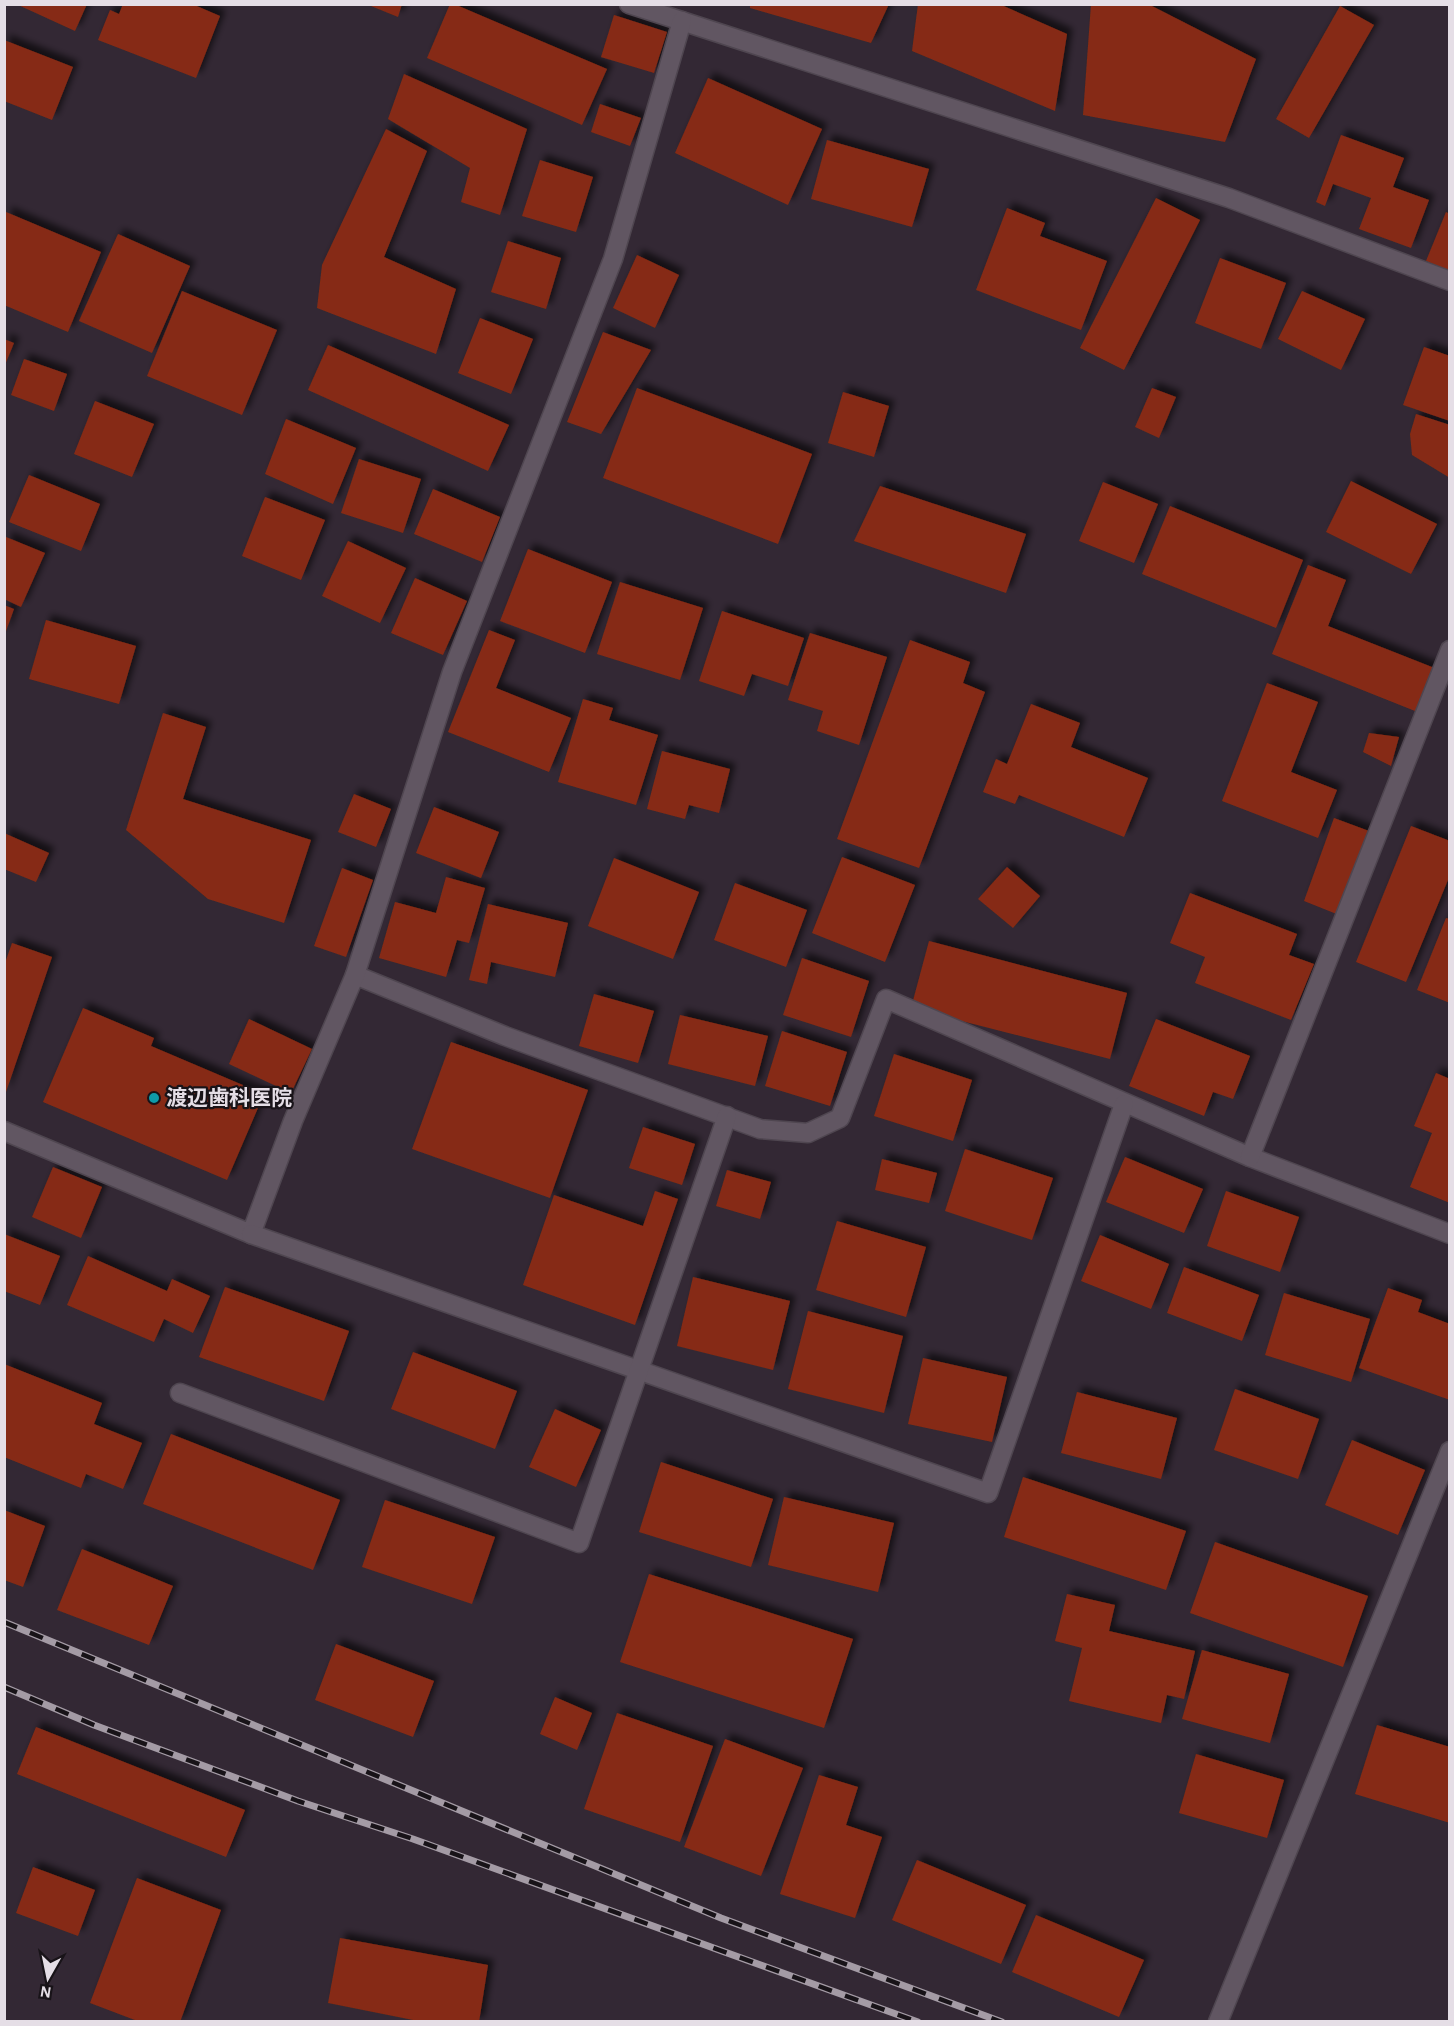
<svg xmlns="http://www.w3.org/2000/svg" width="1454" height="2026" viewBox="0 0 1454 2026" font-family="'Alegreya Sans','Noto Sans JP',sans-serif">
<defs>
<filter id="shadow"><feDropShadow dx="5.5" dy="-5.5" stdDeviation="3" flood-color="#0009"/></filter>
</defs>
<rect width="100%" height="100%" fill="#332834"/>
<!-- building -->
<g fill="#862b13" filter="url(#shadow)">
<path d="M16 4H87L75 31Z"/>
<path d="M123 4H192L220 16 196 78 98 40 110 10 119 14Z"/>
<path d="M366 4H402L398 17Z"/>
<path d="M450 4H454L607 69 582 125 427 58Z"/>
<path d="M750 4H889L871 43 750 8Z"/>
<path d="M918 4H999L1067 34 1055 111 912 51Z"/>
<path d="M1091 4H1148L1256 59 1225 142 1083 115Z"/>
<path d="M1340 6 1374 25 1309 138 1276 119Z"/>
<path d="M614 15 667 32 654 73 601 57Z"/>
<path d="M4 40 73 67 52 120 4 101Z"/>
<path d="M404 74 527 129 500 215 461 202 470 168 388 119Z"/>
<path d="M708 78 822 129 788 205 675 153Z"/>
<path d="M600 104 641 118 630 146 591 132Z"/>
<path d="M386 129 427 151 384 257 456 289 436 354 317 308 322 265Z"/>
<path d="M1341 135 1404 158 1393 187 1429 200 1411 248 1359 229 1371 198 1333 184 1325 206 1316 202Z"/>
<path d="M827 140 929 169 912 227 811 199Z"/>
<path d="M540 160 593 177 576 232 522 216Z"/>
<path d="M1156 198 1200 220 1124 370 1080 348Z"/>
<path d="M1007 208 1045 223 1040 236 1107 261 1081 330 976 290Z"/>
<path d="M6 212 101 252 68 332 4 305Z"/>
<path d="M1446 212 1450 214V271L1426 261Z"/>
<path d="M118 234 190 266 152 353 79 321Z"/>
<path d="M508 241 561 258 546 309 491 292Z"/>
<path d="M637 255 679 275 655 328 613 308Z"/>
<path d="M1220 258 1286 283 1261 349 1195 323Z"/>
<path d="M182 291 277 330 242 415 147 376Z"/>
<path d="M1302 291 1365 319 1341 370 1278 339Z"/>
<path d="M480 318 533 339 511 394 458 373Z"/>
<path d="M603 332 651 350 601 434 567 422Z"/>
<path d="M4 339 14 343 5 365H4Z"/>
<path d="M328 345 509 425 488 471 308 390Z"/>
<path d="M1424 347 1450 356V421L1403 405Z"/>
<path d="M24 359 67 374 54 411 11 395Z"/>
<path d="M637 388 812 454 778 544 603 478Z"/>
<path d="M1152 388 1176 397 1159 438 1135 427Z"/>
<path d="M843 392 889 406 874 457 828 443Z"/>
<path d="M95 401 154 424 132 477 74 454Z"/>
<path d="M1416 414 1450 425V478L1412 455 1410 434Z"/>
<path d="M286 419 356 448 333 504 265 474Z"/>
<path d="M359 459 421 479 403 533 341 513Z"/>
<path d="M29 475 100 504 81 551 9 522Z"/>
<path d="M1351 481 1437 524 1411 574 1326 532Z"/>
<path d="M1103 482 1158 504 1134 563 1079 541Z"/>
<path d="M880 486 1026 534 1006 593 854 541Z"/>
<path d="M433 489 500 517 482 562 414 534Z"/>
<path d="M265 497 325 520 301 580 242 556Z"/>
<path d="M1170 506 1303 560 1276 628 1142 574Z"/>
<path d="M6 537 45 553 21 607 4 599Z"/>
<path d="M348 541 406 568 380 623 322 596Z"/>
<path d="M528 549 612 582 585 653 500 621Z"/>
<path d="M1308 565 1346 580 1328 626 1437 669 1420 713 1272 654Z"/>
<path d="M415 578 467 601 443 655 391 633Z"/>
<path d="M620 582 703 608 680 680 597 654Z"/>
<path d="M4 605 14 609 5 634H4Z"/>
<path d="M722 611 804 638 788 686 752 674 744 696 699 681Z"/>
<path d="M46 620 136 646 119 704 29 679Z"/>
<path d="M489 630 515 640 496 688 571 718 549 772 448 732Z"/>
<path d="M810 633 887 657 859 745 817 731 823 711 788 700Z"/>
<path d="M910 640 970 662 963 683 985 692 919 868 837 839Z"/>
<path d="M1267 683 1318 702 1291 772 1337 790 1318 838 1222 801Z"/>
<path d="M583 699 613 708 609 720 658 735 636 805 558 782Z"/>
<path d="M1031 704 1080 723 1071 747 1148 778 1124 837 1019 795 1015 804 983 792 996 759 1007 764Z"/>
<path d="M163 713 206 727 183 799 311 840 284 923 208 899 126 830Z"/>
<path d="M1369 733 1399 737 1391 766 1363 752Z"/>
<path d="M662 751 730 769 719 813 689 805 685 819 647 809Z"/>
<path d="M354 794 391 809 376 847 338 832Z"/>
<path d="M434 807 499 832 481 878 416 853Z"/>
<path d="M1334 818 1369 831 1339 915 1304 901Z"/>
<path d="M1411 826 1450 841V875L1406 982 1356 962Z"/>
<path d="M4 833 49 853 36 882 4 869Z"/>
<path d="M842 857 915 885 885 962 812 933Z"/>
<path d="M614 858 699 892 673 959 588 926Z"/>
<path d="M1007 867 1040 896 1013 928 978 899Z"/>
<path d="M342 868 373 880 346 957 314 946Z"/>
<path d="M446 877 485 888 469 943 457 940 446 977 379 958 395 902 436 913Z"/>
<path d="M735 883 807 910 786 967 714 940Z"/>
<path d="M1190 893 1297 934 1289 955 1314 964 1291 1020 1195 983 1205 957 1170 943Z"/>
<path d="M488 904 568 923 555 977 491 962 487 984 469 980Z"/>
<path d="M1446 918 1450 919V1003L1417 990Z"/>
<path d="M929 941 1127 993 1110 1059 911 1008Z"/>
<path d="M12 943 52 957 5 1095 4 966Z"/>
<path d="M802 958 869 981 851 1037 783 1015Z"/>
<path d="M594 994 654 1011 638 1063 579 1046Z"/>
<path d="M83 1008 154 1038 151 1046 264 1094 227 1180 43 1102Z"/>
<path d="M680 1015 768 1036 755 1086 668 1064Z"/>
<path d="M249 1019 312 1049 291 1093 229 1064Z"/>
<path d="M1156 1019 1250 1056 1233 1099 1213 1092 1204 1116 1129 1086Z"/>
<path d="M782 1031 847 1052 830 1106 765 1086Z"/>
<path d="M451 1042 588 1090 550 1198 412 1149Z"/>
<path d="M894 1054 972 1080 953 1141 874 1116Z"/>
<path d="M1436 1073 1450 1079V1203L1410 1187 1432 1133 1414 1126Z"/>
<path d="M643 1127 695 1144 682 1185 629 1168Z"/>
<path d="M965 1149 1053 1178 1032 1240 945 1211Z"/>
<path d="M1125 1157 1203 1189 1184 1233 1106 1202Z"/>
<path d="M882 1159 937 1173 929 1203 875 1190Z"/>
<path d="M53 1167 102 1187 81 1238 32 1217Z"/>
<path d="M727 1170 771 1182 760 1219 716 1206Z"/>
<path d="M655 1191 678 1199 635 1325 523 1285 554 1195 643 1226Z"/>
<path d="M1226 1191 1299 1217 1280 1272 1207 1246Z"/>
<path d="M837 1221 926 1247 906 1317 816 1290Z"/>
<path d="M4 1234 60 1256 40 1305 4 1291Z"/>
<path d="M1100 1235 1169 1264 1151 1309 1081 1281Z"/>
<path d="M88 1256 167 1291 172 1279 210 1296 193 1333 164 1319 154 1342 67 1305Z"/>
<path d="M1184 1267 1259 1295 1242 1341 1167 1313Z"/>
<path d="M693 1277 790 1301 773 1370 677 1346Z"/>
<path d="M225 1287 349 1331 324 1401 199 1357Z"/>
<path d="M1388 1288 1422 1300 1418 1312 1450 1324V1400L1359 1368Z"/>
<path d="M1284 1293 1370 1319 1351 1382 1265 1355Z"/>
<path d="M808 1311 903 1336 884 1413 788 1389Z"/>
<path d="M413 1352 517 1391 495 1449 391 1409Z"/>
<path d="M923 1358 1007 1377 992 1442 908 1424Z"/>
<path d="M4 1364 102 1403 94 1424 142 1443 123 1489 86 1474 81 1488 4 1457Z"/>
<path d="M1235 1389 1319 1419 1298 1479 1214 1450Z"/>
<path d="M1077 1392 1177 1418 1161 1479 1061 1453Z"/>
<path d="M555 1409 601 1430 576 1487 529 1467Z"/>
<path d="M171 1434 340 1500 313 1570 143 1504Z"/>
<path d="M1352 1440 1425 1470 1398 1535 1325 1505Z"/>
<path d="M661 1462 773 1499 751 1567 639 1532Z"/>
<path d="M1023 1477 1186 1531 1166 1590 1004 1537Z"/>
<path d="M784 1497 894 1523 878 1592 768 1565Z"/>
<path d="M385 1500 495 1537 472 1604 362 1567Z"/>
<path d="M4 1510 45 1526 23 1587 4 1580Z"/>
<path d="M1215 1542 1368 1596 1343 1667 1190 1613Z"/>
<path d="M82 1549 173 1586 149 1645 57 1610Z"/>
<path d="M649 1574 853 1639 824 1728 620 1662Z"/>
<path d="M1067 1594 1115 1605 1109 1631 1195 1651 1184 1699 1167 1695 1161 1723 1069 1701 1082 1648 1055 1641Z"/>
<path d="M336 1644 434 1681 413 1737 315 1700Z"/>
<path d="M1202 1650 1289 1674 1270 1743 1182 1719Z"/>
<path d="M555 1697 592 1713 577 1750 540 1734Z"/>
<path d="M617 1713 713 1746 680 1842 584 1809Z"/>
<path d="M1377 1725 1450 1747V1823L1355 1794Z"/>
<path d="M36 1727 245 1810 226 1857 17 1774Z"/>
<path d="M725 1739 803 1768 761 1876 684 1847Z"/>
<path d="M1196 1754 1284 1780 1267 1838 1179 1813Z"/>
<path d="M819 1775 858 1787 846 1825 882 1837 855 1918 780 1894Z"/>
<path d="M917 1860 1026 1905 1001 1964 892 1920Z"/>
<path d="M33 1867 95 1890 78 1936 16 1913Z"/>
<path d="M137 1878 221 1910 180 2022H140L90 2003Z"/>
<path d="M1036 1915 1144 1960 1119 2017 1012 1972Z"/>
<path d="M340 1938 488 1965 479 2022H423L328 2003Z"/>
</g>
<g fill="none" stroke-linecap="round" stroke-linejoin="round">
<!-- street casing -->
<g stroke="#4f4650" stroke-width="21">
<g id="street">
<path d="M629 4 1229 198 1450 281"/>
<path d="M355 975 505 1036 760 1129 808 1133 840 1118 886 999 1250 1157 1450 1234"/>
<path d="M4 1131 251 1234 293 1121 355 975 452 672 613 259 682 21"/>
<path d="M1250 1157 1450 650"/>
<path d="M251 1234 988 1493 1124 1104"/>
<path d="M180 1393 579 1543 727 1116"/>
<path d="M1218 2022 1450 1451"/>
</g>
</g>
<!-- street -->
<use href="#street" stroke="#615662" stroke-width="18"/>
<!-- rail casing -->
<g stroke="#a49ba5" stroke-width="7">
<g id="rail">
<path d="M4 1622 721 1918 1002 2022"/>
<path d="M4 1687 94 1725 298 1801 413 1839 918 2022"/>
</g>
</g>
<!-- rail -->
<use href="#rail" stroke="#181318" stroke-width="4.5" stroke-dasharray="14" stroke-linecap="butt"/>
</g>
<!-- markers -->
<circle fill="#0f9aa8" stroke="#181318" stroke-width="2" cx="154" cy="1098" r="6"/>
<g text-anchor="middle" stroke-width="4.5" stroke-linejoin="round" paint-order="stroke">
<!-- poi labels -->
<g font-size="21" font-weight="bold" fill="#e5dee6" stroke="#181318" text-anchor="start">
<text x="166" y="1105">渡辺歯科医院</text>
</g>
</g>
<!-- border -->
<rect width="1454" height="2026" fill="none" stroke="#e5dee6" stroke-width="12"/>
<!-- north arrow -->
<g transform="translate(48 1978) rotate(189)" stroke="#181318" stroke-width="4.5" paint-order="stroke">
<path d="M0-4.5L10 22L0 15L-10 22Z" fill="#e5dee6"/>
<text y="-9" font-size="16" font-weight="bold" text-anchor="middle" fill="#e5dee6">N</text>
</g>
</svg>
